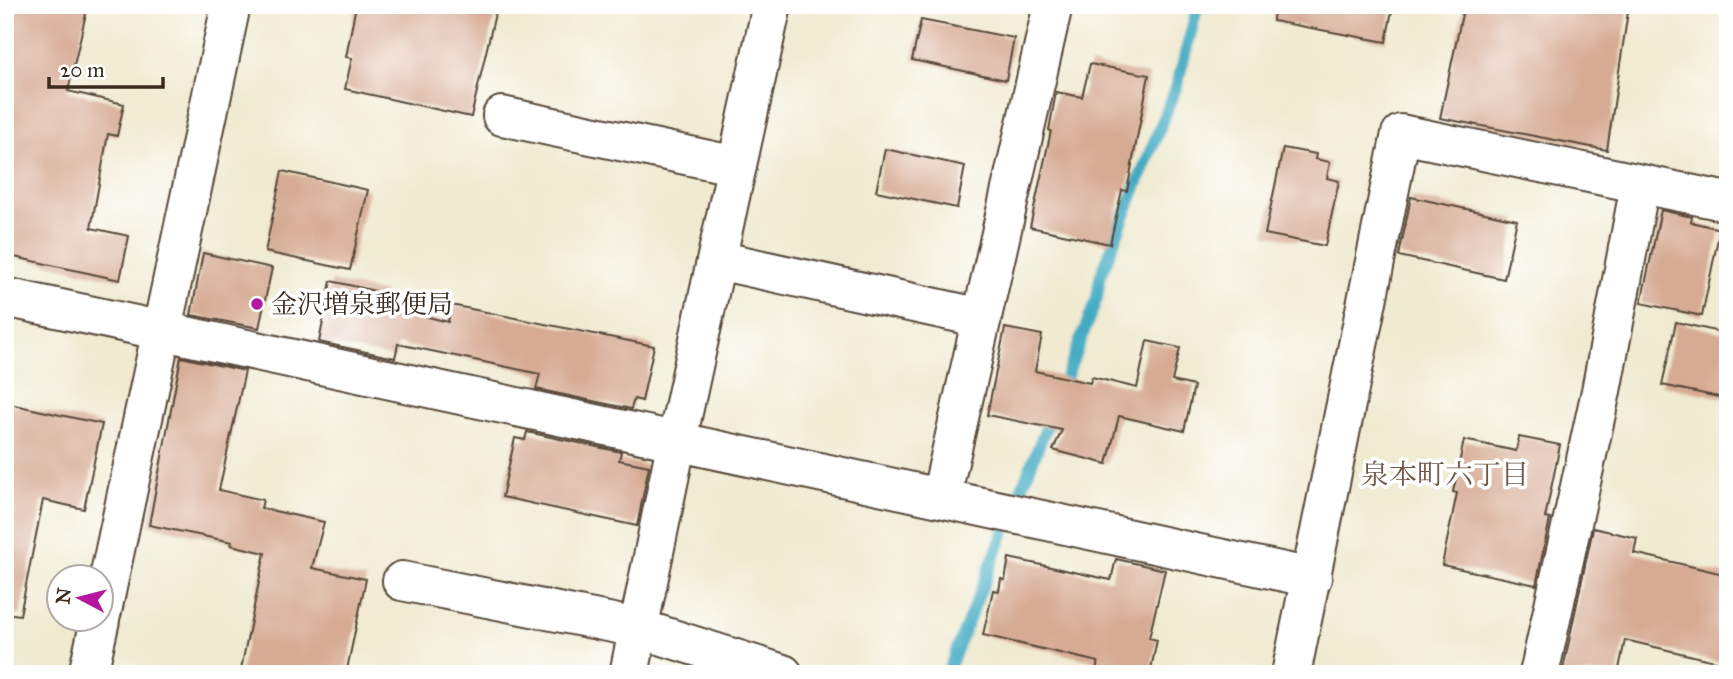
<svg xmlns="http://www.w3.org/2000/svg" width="1733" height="679" viewBox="0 0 1733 679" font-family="'IM FELL Great Primer','Noto Serif JP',serif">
<rect width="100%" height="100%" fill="#fff"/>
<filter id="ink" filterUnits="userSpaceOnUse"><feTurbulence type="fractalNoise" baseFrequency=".0143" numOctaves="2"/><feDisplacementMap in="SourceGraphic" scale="14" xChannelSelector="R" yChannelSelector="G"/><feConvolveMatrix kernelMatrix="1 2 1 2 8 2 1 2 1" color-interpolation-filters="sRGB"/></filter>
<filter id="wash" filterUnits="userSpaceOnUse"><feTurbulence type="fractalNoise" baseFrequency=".00686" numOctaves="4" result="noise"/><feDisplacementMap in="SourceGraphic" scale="28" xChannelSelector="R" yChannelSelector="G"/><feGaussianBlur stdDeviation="1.57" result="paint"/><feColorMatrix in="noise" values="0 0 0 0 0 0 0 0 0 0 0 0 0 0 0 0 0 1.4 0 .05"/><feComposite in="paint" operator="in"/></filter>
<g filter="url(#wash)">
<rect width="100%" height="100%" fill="#f0ead0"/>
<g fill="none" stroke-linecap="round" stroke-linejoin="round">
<!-- stream -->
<g stroke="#43abc3" stroke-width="12">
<path d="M1060 393 1097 298 1100 277 1177 85 1198 5"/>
<path d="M947 674 1052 413"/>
</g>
</g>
<g id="blocks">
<!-- building -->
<g fill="#d6aa93">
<path d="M5 5H88L68 91 124 104 117 136 108 134 91 228 129 236 120 280 5 255Z"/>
<path d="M356 5H497L471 117 345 89 352 58 346 57Z"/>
<path d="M1274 5H1393L1386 42 1273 21Z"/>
<path d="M1464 5H1629L1607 150 1440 118Z"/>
<path d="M921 20 1014 38 1006 80 912 60Z"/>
<path d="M1090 64 1149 75 1127 191 1122 190 1110 244 1030 227 1051 131 1049 130 1056 92 1082 97Z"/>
<path d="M1283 148 1316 154 1315 159 1330 162 1327 178 1339 181 1325 246 1265 234Z"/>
<path d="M885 149 965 166 957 208 876 191Z"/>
<path d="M282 171 368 190 350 270 265 252Z"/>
<path d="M1411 197 1517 220 1504 279 1399 256Z"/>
<path d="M1661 210 1692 217 1691 222 1720 229 1702 316 1641 303Z"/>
<path d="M203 253 272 268 259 328 191 315Z"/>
<path d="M331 281 384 293 381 305 448 322 451 305 654 346 642 401 634 399 631 409 536 389 540 374 398 344 395 358 319 342Z"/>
<path d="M1676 322 1728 334V399L1662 385Z"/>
<path d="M1005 328 1042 335 1035 371 1090 383 1092 377 1137 388 1147 341 1180 348 1172 381 1194 386 1184 431 1119 416 1107 464 1053 450 1062 430 987 415Z"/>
<path d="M181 357 245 371 219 490 263 500 261 508 324 522 312 568 366 579 346 674H240L265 553 231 545 232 542 149 525Z"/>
<path d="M5 403 102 424 84 509 43 500 20 615 5 613Z"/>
<path d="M527 432 621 452 619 460 649 466 637 526 502 497 515 438 525 440Z"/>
<path d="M1519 437 1560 445 1545 518 1550 519 1536 585 1442 565 1457 493 1453 492 1464 440 1516 451Z"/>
<path d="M1593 528 1637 538 1634 553 1728 575V645L1723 663 1625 640 1618 674H1562Z"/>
<path d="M1009 558 1111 580 1116 559 1165 570 1149 638 1157 640 1150 674H1095L1098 662 983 635 993 590 999 591 1001 579 1005 580Z"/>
</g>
</g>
</g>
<g filter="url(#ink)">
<use href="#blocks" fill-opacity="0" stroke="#564739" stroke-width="2"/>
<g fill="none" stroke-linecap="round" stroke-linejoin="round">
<!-- minor casing -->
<g stroke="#564739" stroke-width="42">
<g id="minor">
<path d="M502 116 737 166"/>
<path d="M717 260 982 318"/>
<path d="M5 297 1312 578"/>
<path d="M941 497 1053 5"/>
<path d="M402 581 638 628 783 674"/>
<path d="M102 611 231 5"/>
<path d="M88 674 100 620"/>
<path d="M629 674 677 440 772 5"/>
<path d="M1291 674 1401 134 1728 202"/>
<path d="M1539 674 1601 391 1640 185"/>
</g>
</g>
<!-- minor -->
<use href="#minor" stroke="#fff" stroke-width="38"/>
</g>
</g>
<!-- markers -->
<circle fill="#b5179e" stroke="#fff" stroke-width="2.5" cx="257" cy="304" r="7"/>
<g text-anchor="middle" stroke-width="7" stroke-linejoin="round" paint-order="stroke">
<!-- poi labels -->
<g font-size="26" fill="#3b2a1e" stroke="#fff" text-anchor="start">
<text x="271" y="313">金沢増泉郵便局</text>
</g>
<!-- neighbourhood labels -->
<g font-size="28" fill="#715747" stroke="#fff">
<text x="1445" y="484">泉本町六丁目</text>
</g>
</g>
<!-- margin -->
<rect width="1733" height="679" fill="none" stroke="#fff" stroke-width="28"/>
<!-- north arrow -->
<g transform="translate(80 598) rotate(277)"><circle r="33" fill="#ffffff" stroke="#b1aaa5" stroke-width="2"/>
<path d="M0-5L12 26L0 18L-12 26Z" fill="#b5179e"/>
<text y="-10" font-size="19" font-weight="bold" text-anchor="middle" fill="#3b2a1e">N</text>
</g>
<!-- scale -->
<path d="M49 77v10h114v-10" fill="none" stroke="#3b2a1e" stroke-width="3.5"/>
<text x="60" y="77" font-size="21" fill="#3b2a1e" stroke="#ffffff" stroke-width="5" paint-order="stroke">20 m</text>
</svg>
